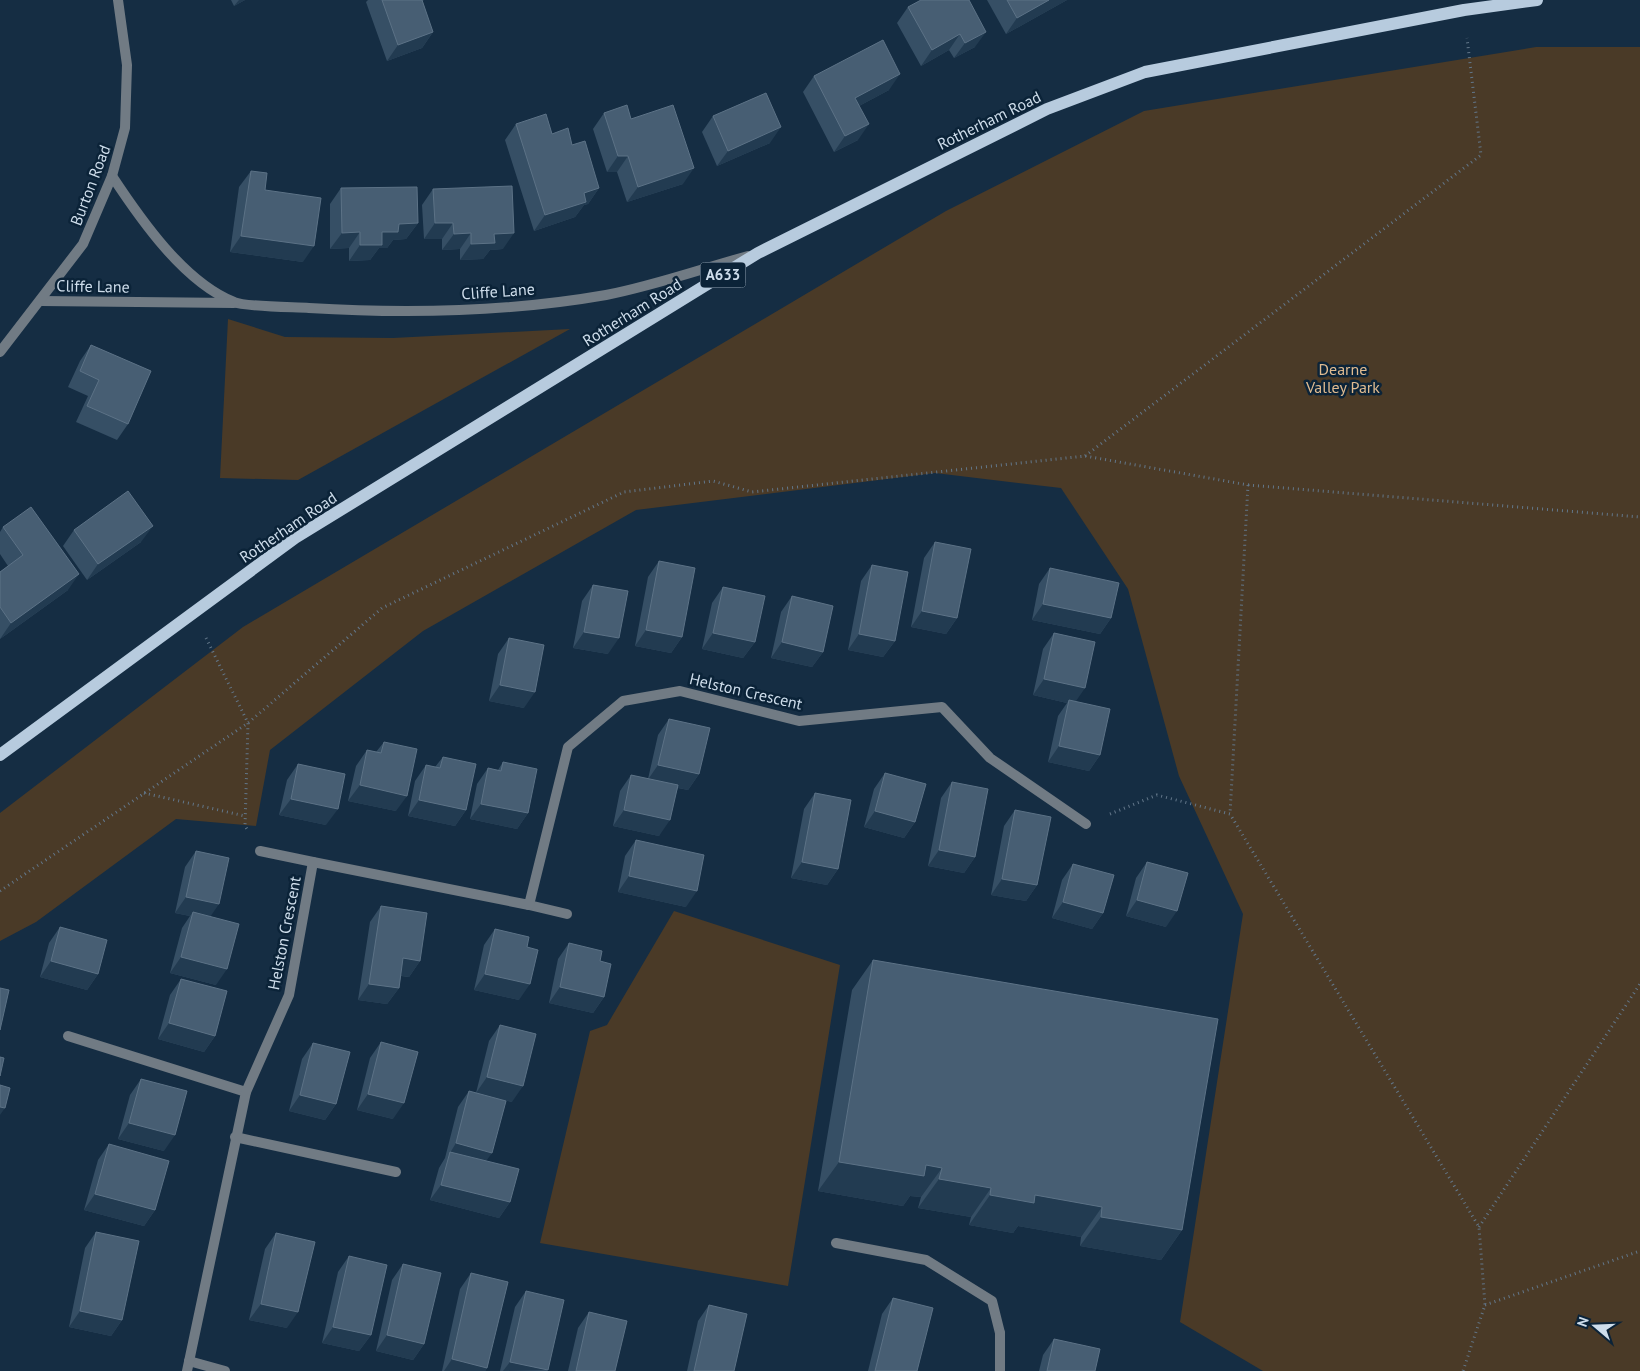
<svg xmlns="http://www.w3.org/2000/svg" width="1640" height="1371" viewBox="0 0 1640 1371" font-family="'PT Sans',sans-serif">
<rect width="100%" height="100%" fill="#152d43"/>
<!-- green -->
<g fill="#4a3a27">
<path d="M1536 47H1640V1371H1263L1180 1322 1243 914 1179 776 1128 589 1061 488 935 473 636 510 423 631 270 750 256 826 176 819 36 922 0 941V813L243 627 946 211 1144 111Z"/>
<path d="M228 319 285 337 393 338 570 329 298 480 220 478Z"/>
<path d="M674 911 840 965 788 1286 540 1243 590 1031 607 1025Z"/>
</g>
<g fill="none" stroke-linecap="round" stroke-linejoin="round">
<!-- path -->
<g stroke="#63778a" stroke-width="3" stroke-dasharray="1 4" stroke-linecap="butt">
<path d="M1085 456 1481 155 1467 38"/>
<path d="M1248 485 1640 517"/>
<path d="M206 638 248 723 245 826 247 829"/>
<path d="M144 793 245 816"/>
<path d="M1110 814 1157 795 1230 814 1479 1227 1485 1305 1463 1371"/>
<path d="M0 891 248 723 382 608 624 492 713 481 752 492 1085 456 1248 485 1230 814"/>
<path d="M1479 1227 1640 984"/>
<path d="M1485 1305 1640 1251"/>
</g>
<!-- service -->
<path stroke="#717b84" stroke-width="10" d="M836 1243 926 1260 992 1301 1000 1333"/>
<!-- minor -->
<g stroke="#717b84" stroke-width="10">
<path d="M112 176C141 220 184 282 234 302 245 307 293 307 309 308 407 314 509 312 606 295 653 286 701 269 748 256"/>
<path d="M41 301 234 303"/>
<path d="M260 851 313 862"/>
<path d="M529 905 567 914"/>
<path d="M68 1036 246 1092"/>
<path d="M235 1137 396 1172"/>
<path d="M189 1361 225 1371"/>
<path d="M187 1371 246 1092 289 995 313 862 529 905 568 747 623 701 680 691 799 721 942 707 990 758 1086 824"/>
<path d="M1000 1371V1333"/>
</g>
<!-- tertiary -->
<path stroke="#717b84" stroke-width="10" d="M0 352 83 244 112 176 125 128 127 65 118 0"/>
<!-- primary -->
<path stroke="#b7cbde" stroke-width="12" d="M0 755 295 538 758 253 1047 109 1145 72 1464 10 1537 0"/>
</g>
<!-- wall -->
<g fill="#364f65">
<path d="M231 0H245L234 6Z"/>
<path d="M368 0H424L422 1 433 32 422 48 387 61 366 2Z"/>
<path d="M969 0 975 47 954 58 949 50 921 66 897 23 908 7Z"/>
<path d="M987 0H1067L1006 34Z"/>
<path d="M814 76 889 90 859 106 858 140 834 152 803 92Z"/>
<path d="M604 113 631 119 683 184 627 202 617 172H607L593 129Z"/>
<path d="M713 116 770 143 717 166 702 132Z"/>
<path d="M516 124 552 134 572 145 599 188 588 204 584 205 575 217 534 231 505 140Z"/>
<path d="M251 171 265 190 303 262 230 252 239 187Z"/>
<path d="M341 188 418 223 406 239 393 240 387 248H379L370 260 349 261V248L330 249V204Z"/>
<path d="M433 189 503 249 490 250 483 259 460 260V249L442 250V239H424L422 205Z"/>
<path d="M91 345 128 424 117 440 76 422 88 396 68 387 80 361Z"/>
<path d="M3 527 68 590 0 639V572L8 566 0 554V532Z"/>
<path d="M74 530 141 542 87 580 63 546Z"/>
<path d="M935 542 957 618 946 634 911 627 924 558Z"/>
<path d="M659 561 682 637 671 653 635 646 648 577Z"/>
<path d="M872 565 895 641 883 657 848 650 861 581Z"/>
<path d="M1050 568 1111 618 1100 634 1032 620 1039 584Z"/>
<path d="M593 585 608 654 573 648 582 601Z"/>
<path d="M723 587 755 642 743 658 702 649 712 603Z"/>
<path d="M792 596 823 652 812 667 771 658 781 612Z"/>
<path d="M1054 633 1076 701 1100 755 1089 771 1048 762 1058 716 1067 703 1033 695 1043 649Z"/>
<path d="M509 638 524 708 489 701 498 654Z"/>
<path d="M669 719 699 774 688 790 678 788 659 836 613 826 620 791 631 775 648 779 658 735Z"/>
<path d="M384 742 396 811 348 801 356 766 367 750 376 752Z"/>
<path d="M443 757 466 810 455 826 408 816 415 781 426 765 435 767Z"/>
<path d="M503 762 528 813 517 829 470 819 477 784 488 768 498 770Z"/>
<path d="M298 764 326 825 279 815 287 780Z"/>
<path d="M885 773 915 822 904 838 864 827 874 789Z"/>
<path d="M952 782 975 857 964 873 928 866 941 798Z"/>
<path d="M815 793 838 869 827 885 791 878 804 809Z"/>
<path d="M1015 810 1037 885 1026 901 991 895 1004 826Z"/>
<path d="M636 840 686 907 618 892 625 856Z"/>
<path d="M196 851 210 917 216 985 170 973 182 928 190 916 175 913 185 867Z"/>
<path d="M1147 862 1166 927 1126 916 1136 878Z"/>
<path d="M1073 864 1103 913 1092 929 1052 918 1062 880Z"/>
<path d="M381 906 420 961 409 977 401 976 399 988 387 1004 358 1000 370 922Z"/>
<path d="M60 927 98 974 87 990 40 977 49 943Z"/>
<path d="M495 929 527 947 519 1000 474 990 484 945Z"/>
<path d="M569 943 604 997 593 1013 549 1003 558 959Z"/>
<path d="M873 960 1182 1230 1161 1260 1080 1246 1081 1237 1018 1226 1013 1233 969 1225 971 1217 918 1208 921 1197 910 1196 903 1206 818 1191 852 990Z"/>
<path d="M181 979 215 1036 204 1052 158 1039 170 995Z"/>
<path d="M500 1025 512 1102 476 1093 489 1041Z"/>
<path d="M381 1042 393 1119 357 1110 370 1058Z"/>
<path d="M313 1043 336 1104 325 1120 289 1111 302 1059Z"/>
<path d="M141 1079 164 1151 118 1139 130 1095Z"/>
<path d="M469 1091 486 1161 510 1202 499 1218 430 1200 439 1168 445 1158 458 1107Z"/>
<path d="M109 1144 155 1210 144 1226 84 1210 98 1160Z"/>
<path d="M96 1232 122 1320 111 1336 69 1327 85 1248Z"/>
<path d="M276 1233 287 1328 249 1320 265 1249Z"/>
<path d="M349 1256 371 1335 359 1351 322 1343 338 1272Z"/>
<path d="M403 1264 424 1344 413 1360 376 1351 392 1280Z"/>
<path d="M471 1273 487 1368 485 1371H442L460 1289Z"/>
<path d="M526 1291 547 1371H500L515 1307Z"/>
<path d="M893 1298 917 1371H868L882 1314Z"/>
<path d="M709 1305 734 1371H687L698 1321Z"/>
<path d="M589 1312 615 1371H568L578 1328Z"/>
<path d="M1054 1339 1095 1371H1039L1043 1355Z"/>
</g>
<!-- shaded-wall -->
<g fill="#223b51">
<path d="M239 0H245L234 6Z"/>
<path d="M1049 0H1067L1006 34 1017 18Z"/>
<path d="M433 32 422 48 387 61 398 45Z"/>
<path d="M986 32 975 47 954 58 965 43Z"/>
<path d="M960 34 949 50 921 66 932 50Z"/>
<path d="M900 74 889 90 844 114 855 98Z"/>
<path d="M869 124 858 140 834 152 845 136Z"/>
<path d="M781 127 770 143 717 166 728 151Z"/>
<path d="M618 156H628L617 172H607Z"/>
<path d="M694 168 683 184 627 202 638 187Z"/>
<path d="M599 188 588 204 584 205 575 217 534 231 545 215 584 193Z"/>
<path d="M418 223 406 239 393 240 387 248H379L370 260 349 261 360 245 382 232 399 224Z"/>
<path d="M435 223H453L442 239H424Z"/>
<path d="M360 232 349 248 330 249 342 233Z"/>
<path d="M471 233 460 249 442 250 454 234Z"/>
<path d="M514 233 503 249 490 250 483 259 460 260 471 244 494 234Z"/>
<path d="M241 236 314 246 303 262 230 252Z"/>
<path d="M153 526 141 542 87 580 98 564Z"/>
<path d="M79 574 68 590 0 639 11 623Z"/>
<path d="M1043 604 1111 618 1100 634 1032 620Z"/>
<path d="M922 611 957 618 946 634 911 627Z"/>
<path d="M646 630 682 637 671 653 635 646Z"/>
<path d="M584 632 619 638 608 654 573 648Z"/>
<path d="M713 633 755 642 743 658 702 649Z"/>
<path d="M859 634 895 641 883 657 848 650Z"/>
<path d="M782 642 823 652 812 667 771 658Z"/>
<path d="M1044 679 1085 688 1074 704 1069 700 1067 703 1033 695Z"/>
<path d="M500 685 535 692 524 708 489 701Z"/>
<path d="M1059 746 1100 755 1089 771 1048 762Z"/>
<path d="M658 765 699 774 688 790 647 781Z"/>
<path d="M360 785 407 796 396 811 348 801Z"/>
<path d="M291 799 338 809 326 825 279 815Z"/>
<path d="M419 800 466 810 455 826 408 816Z"/>
<path d="M481 804 528 813 517 829 470 819Z"/>
<path d="M624 810 670 820 659 836 613 826Z"/>
<path d="M875 811 915 822 904 838 864 827Z"/>
<path d="M939 850 975 857 964 873 928 866Z"/>
<path d="M802 862 838 869 827 885 791 878Z"/>
<path d="M629 876 697 891 686 907 618 892Z"/>
<path d="M1002 879 1037 885 1026 901 991 895Z"/>
<path d="M186 897 219 904 208 920 193 912 190 916 175 913Z"/>
<path d="M1137 900 1177 911 1166 927 1126 916Z"/>
<path d="M1063 902 1103 913 1092 929 1052 918Z"/>
<path d="M181 957 227 969 216 985 170 973Z"/>
<path d="M403 958 420 961 409 977 392 974Z"/>
<path d="M51 961 98 974 87 990 40 977Z"/>
<path d="M485 974 530 984 519 1000 474 990Z"/>
<path d="M369 984 399 988 387 1004 358 1000Z"/>
<path d="M560 987 604 997 593 1013 549 1003Z"/>
<path d="M169 1023 215 1036 204 1052 158 1039Z"/>
<path d="M487 1077 523 1086 512 1102 476 1093Z"/>
<path d="M368 1094 404 1103 393 1119 357 1110Z"/>
<path d="M300 1095 336 1104 325 1120 289 1111Z"/>
<path d="M0 1107 5 1108 0 1115Z"/>
<path d="M129 1123 175 1135 164 1151 118 1139Z"/>
<path d="M456 1143 492 1153 481 1168 450 1153Z"/>
<path d="M839 1162 926 1165 942 1168 921 1197 910 1196 903 1206 818 1191Z"/>
<path d="M939 1179 991 1188 971 1217 918 1208Z"/>
<path d="M441 1185 510 1202 499 1218 430 1200Z"/>
<path d="M95 1194 155 1210 144 1226 84 1210Z"/>
<path d="M990 1195H1035L1102 1207 1081 1237 1018 1226 1013 1233 969 1225Z"/>
<path d="M1101 1217 1182 1230 1161 1260 1080 1246Z"/>
<path d="M261 1304 298 1312 287 1328 249 1320Z"/>
<path d="M80 1311 122 1320 111 1336 69 1327Z"/>
<path d="M333 1327 371 1335 359 1351 322 1343Z"/>
<path d="M387 1335 424 1344 413 1360 376 1351Z"/>
<path d="M452 1359 487 1368 485 1371H444Z"/>
<path d="M510 1362 548 1370 503 1371Z"/>
</g>
<!-- building -->
<g fill="#475e73" stroke="#5c7286">
<path d="M382 0H422L433 32 398 45Z"/>
<path d="M921 0H969L986 32 965 43 960 34 932 50 908 7Z"/>
<path d="M1007 0H1049L1017 18Z"/>
<path d="M883 40 900 74 855 98 869 124 845 136 814 76Z"/>
<path d="M766 93 781 127 728 151 713 116Z"/>
<path d="M627 105 631 119 673 105 694 168 638 187 628 156H618L604 113Z"/>
<path d="M546 114 552 134 568 128 572 145 585 141 599 188 584 193 586 202 545 215 516 124Z"/>
<path d="M251 171 267 173 265 190 321 198 314 246 241 236Z"/>
<path d="M512 186 514 233 494 234 495 243 471 244V233L454 234 453 223H435L433 189Z"/>
<path d="M417 187 418 223 399 224 398 232H382V245H360V232L342 233 341 188Z"/>
<path d="M91 345 151 371 128 424 87 406 99 380 80 371Z"/>
<path d="M128 491 153 526 98 564 74 530Z"/>
<path d="M31 507 79 574 11 623 0 607V572L23 555 3 527Z"/>
<path d="M935 542 971 549 957 618 922 611Z"/>
<path d="M659 561 695 568 682 637 646 630Z"/>
<path d="M872 565 908 572 895 641 859 634Z"/>
<path d="M1050 568 1119 583 1111 618 1043 604Z"/>
<path d="M593 585 628 591 619 638 584 632Z"/>
<path d="M723 587 765 596 755 642 713 633Z"/>
<path d="M792 596 833 606 823 652 782 642Z"/>
<path d="M1054 633 1095 642 1085 688 1044 679Z"/>
<path d="M509 638 544 645 535 692 500 685Z"/>
<path d="M1069 700 1110 709 1100 755 1059 746Z"/>
<path d="M669 719 710 728 699 774 658 765Z"/>
<path d="M384 742 417 749 407 796 360 785 367 750 381 753Z"/>
<path d="M443 757 476 764 466 810 419 800 426 765 440 768Z"/>
<path d="M503 762 537 769 528 813 481 804 488 768 501 771Z"/>
<path d="M298 764 345 774 338 809 291 799Z"/>
<path d="M885 773 926 784 915 822 875 811Z"/>
<path d="M631 775 678 785 670 820 624 810Z"/>
<path d="M952 782 988 789 975 857 939 850Z"/>
<path d="M815 793 851 800 838 869 802 862Z"/>
<path d="M1015 810 1051 817 1037 885 1002 879Z"/>
<path d="M636 840 704 855 697 891 629 876Z"/>
<path d="M196 851 229 858 219 904 186 897Z"/>
<path d="M1147 862 1188 873 1177 911 1137 900Z"/>
<path d="M1073 864 1114 875 1103 913 1063 902Z"/>
<path d="M381 906 427 913 420 961 403 958 399 988 369 984Z"/>
<path d="M193 912 239 924 227 969 181 957Z"/>
<path d="M60 927 107 940 98 974 51 961Z"/>
<path d="M495 929 529 937 527 947 538 950 530 984 485 974Z"/>
<path d="M569 943 602 951 600 961 611 964 604 997 560 987Z"/>
<path d="M873 960 1218 1019 1182 1230 1101 1217 1102 1207 1035 1195 1034 1203 990 1195 991 1188 939 1179 942 1168 926 1165 924 1176 839 1162Z"/>
<path d="M181 979 227 991 215 1036 169 1023Z"/>
<path d="M0 988 9 990 0 1030Z"/>
<path d="M500 1025 536 1034 523 1086 487 1077Z"/>
<path d="M381 1042 418 1052 404 1103 368 1094Z"/>
<path d="M313 1043 350 1052 336 1104 300 1095Z"/>
<path d="M0 1057 4 1058 0 1076Z"/>
<path d="M141 1079 187 1091 175 1135 129 1123Z"/>
<path d="M0 1085 10 1088 5 1108 0 1107Z"/>
<path d="M469 1091 506 1101 492 1153 456 1143Z"/>
<path d="M109 1144 169 1161 155 1210 95 1194Z"/>
<path d="M450 1152 519 1169 510 1202 441 1185Z"/>
<path d="M96 1232 139 1241 122 1320 80 1311Z"/>
<path d="M276 1233 315 1242 298 1312 261 1304Z"/>
<path d="M349 1256 387 1265 371 1335 333 1327Z"/>
<path d="M403 1264 441 1273 424 1344 387 1335Z"/>
<path d="M471 1273 508 1282 487 1368 452 1359Z"/>
<path d="M526 1291 564 1300 548 1370 510 1362Z"/>
<path d="M893 1298 933 1308 917 1371H875Z"/>
<path d="M709 1305 747 1314 734 1371H694Z"/>
<path d="M589 1312 627 1321 615 1371H576Z"/>
<path d="M1054 1339 1100 1349 1095 1371H1047Z"/>
</g>
<g text-anchor="middle" stroke-width="5" stroke-linejoin="round" paint-order="stroke">
<!-- shield labels -->
<rect fill="#0b2338" stroke="#94a5b5" stroke-width="1" x="700.5" y="262.5" width="45" height="25" rx="4"/>
<g font-size="15" font-weight="bold" fill="#ceddeb">
<text x="723" y="280">A633</text>
</g>
<!-- street labels -->
<g font-size="16" fill="#ceddeb" stroke="#0b2338">
<text transform="translate(989 120) rotate(-26)" y="6">Rotherham Road</text>
<text transform="translate(90 185) rotate(-69)" y="6">Burton Road</text>
<text transform="translate(93 286) rotate(1)" y="6">Cliffe Lane</text>
<text transform="translate(498 291) rotate(-4)" y="6">Cliffe Lane</text>
<text transform="translate(632 312) rotate(-32)" y="6">Rotherham Road</text>
<text transform="translate(288 527) rotate(-34)" y="6">Rotherham Road</text>
<text transform="translate(746 691) rotate(13)" y="6">Helston Crescent</text>
<text transform="translate(284 933) rotate(-79)" y="6">Helston Crescent</text>
</g>
<!-- park labels -->
<g font-size="16" fill="#e0bb90" stroke="#0b2338">
<text x="1343" y="375">Dearne<tspan x="1343" dy="18">Valley Park</tspan></text>
</g>
</g>
<!-- north arrow -->
<g transform="translate(1595 1326) rotate(289)" stroke="#0b2338" stroke-width="4" paint-order="stroke">
<path d="M0-4L9 19L0 12L-9 19Z" fill="#ceddeb"/>
<text y="-8" font-size="14" font-weight="bold" text-anchor="middle" fill="#ceddeb">N</text>
</g>
</svg>
